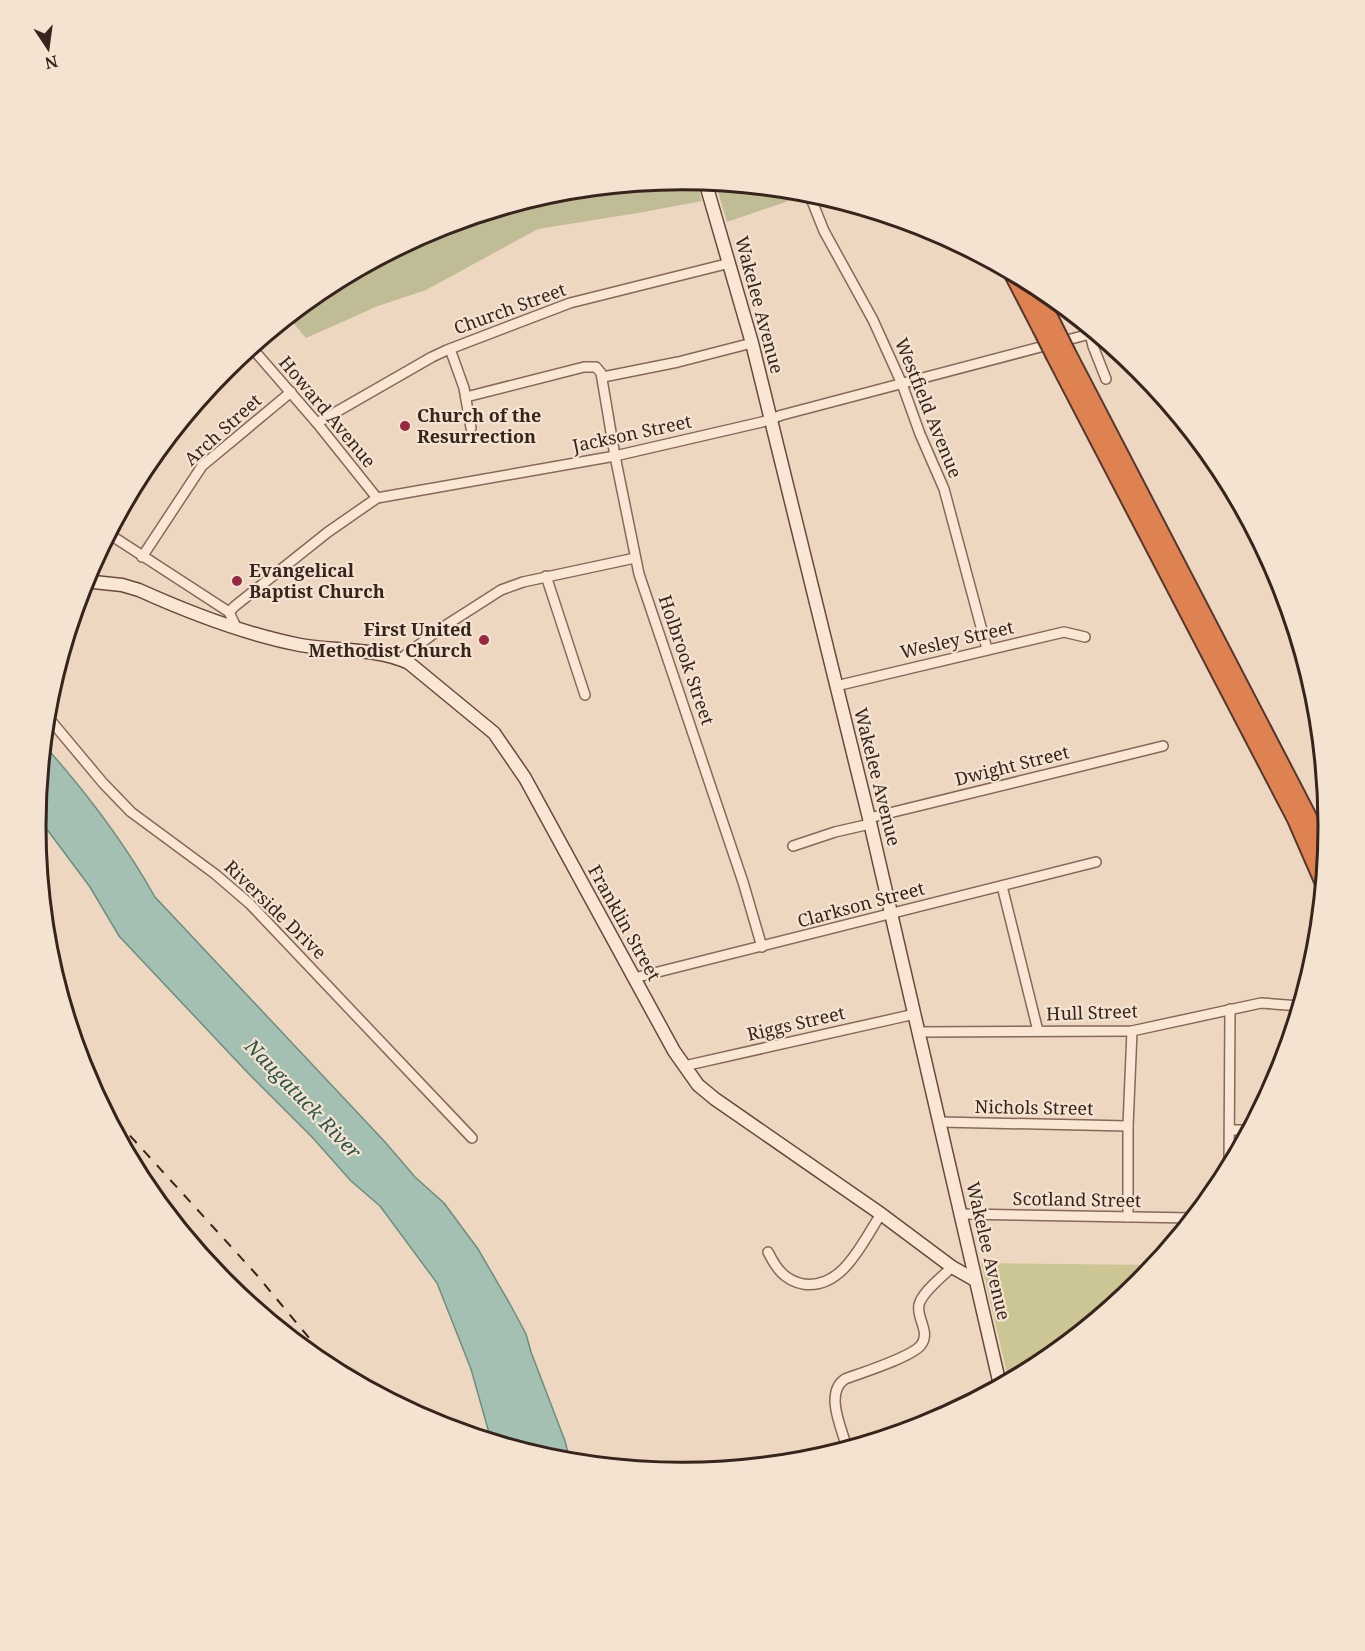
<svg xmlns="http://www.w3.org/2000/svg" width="1365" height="1651" viewBox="0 0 1365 1651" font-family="'Noto Serif',serif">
<rect width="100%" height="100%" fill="#eed7c1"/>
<!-- green -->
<path fill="#ccc695" d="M981 1263 1154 1265 1139 1283 1041 1363 1009 1381Z"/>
<!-- cemetery -->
<g fill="#c0bc95">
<path d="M683 179 696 180 702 201 638 213 538 229 426 290 378 306 306 338 288 317 324 288 435 228 557 191Z"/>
<path d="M715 182 800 191 803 196 727 222Z"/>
</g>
<!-- water -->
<path fill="#a4c0b2" stroke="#6b8e7e" stroke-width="1.5" d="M44 745C86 792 124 842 155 897L385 1142 415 1177 444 1203 478 1249 510 1304 526 1334 531 1352 565 1441 570 1461 556 1460 491 1440 471 1369 437 1283 380 1206 351 1181 312 1137 248 1073 119 936 90 887 37 816Z"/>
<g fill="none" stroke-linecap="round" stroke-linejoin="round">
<!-- street casing -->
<g stroke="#876859" stroke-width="12">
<g id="street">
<path d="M808 191 824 231 873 320 902 384 920 434 944 489 987 649"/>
<path d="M1088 326 1093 346 1106 379"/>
<path d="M251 347 317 423 377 498"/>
<path d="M450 349 464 388 471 428"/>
<path d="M603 377 678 362 752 343"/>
<path d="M466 397 584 367H596L601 373 615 456 639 574 743 882 762 947"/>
<path d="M317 423 432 357 447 350 570 303 730 263"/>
<path d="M109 534 229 612"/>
<path d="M142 557 202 466 291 392"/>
<path d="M546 576 585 695"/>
<path d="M237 629 229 612 235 606 328 532 377 498 615 456 762 422 782 415 1090 334"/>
<path d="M400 659 440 629 501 590 523 582 635 558"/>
<path d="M836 686 1064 632 1085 637"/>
<path d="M47 716 103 783 131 812 215 874 250 904 472 1138"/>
<path d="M869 818 1163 746"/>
<path d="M793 846 835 832 870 824"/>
<path d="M1002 886 1038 1031"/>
<path d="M634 978 1096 862"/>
<path d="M918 1032 1132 1031 1261 1003 1300 1006"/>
<path d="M684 1066 915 1014"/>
<path d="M940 1122 1128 1126"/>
<path d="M1230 1130H1249"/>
<path d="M1229 1167 1230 1009"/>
<path d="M961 1214 1193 1218"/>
<path d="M1128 1217V1126L1132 1031"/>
<path d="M768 1252C776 1268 784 1280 803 1284 843 1290 863 1241 881 1214"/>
<path d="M847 1448C842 1429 824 1393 845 1379 861 1373 912 1357 921 1345 931 1332 916 1318 919 1305 921 1293 943 1276 952 1267"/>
</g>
</g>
<!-- secondary casing -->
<g stroke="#69493c" stroke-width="15">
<g id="secondary">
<path d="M705 181 752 343 869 818 1000 1385"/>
<path d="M84 581 122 585 139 590C190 613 244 634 300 645 334 651 378 648 409 663L494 733 525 778 674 1051 698 1085 715 1099 881 1214 952 1267 975 1280"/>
</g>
</g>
<!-- highway casing -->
<g stroke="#55372d" stroke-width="20">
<g id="highway">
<path d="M1012 272 1041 328"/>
<path d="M1031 282 1053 325"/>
<path d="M1067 353 1307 815 1326 855"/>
<path d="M1055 356 1296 819 1323 881"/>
</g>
</g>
<!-- street -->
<use href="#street" stroke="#f9e6d5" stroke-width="9"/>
<!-- secondary -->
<use href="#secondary" stroke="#f9e6d5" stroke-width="12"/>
<!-- highway -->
<use href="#highway" stroke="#de8252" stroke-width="16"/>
<!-- rail -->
<path stroke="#37241d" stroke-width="2" stroke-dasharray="10 10" stroke-linecap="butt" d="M103 1106 255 1273 335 1369"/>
<!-- highway-bridge casing -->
<g stroke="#55372d" stroke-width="20" stroke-linecap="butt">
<g id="highway-bridge">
<path d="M1053 325 1067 353"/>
<path d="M1041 328 1055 356"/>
</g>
</g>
<!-- highway-bridge -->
<use href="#highway-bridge" stroke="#de8252" stroke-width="16"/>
</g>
<!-- markers -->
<g fill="#962941" stroke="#f5e3d1" stroke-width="2">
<circle cx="405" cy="426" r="6"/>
<circle cx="237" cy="581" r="6"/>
<circle cx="484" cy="640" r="6"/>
</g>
<g text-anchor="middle" stroke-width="4.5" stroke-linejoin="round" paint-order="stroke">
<!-- street labels -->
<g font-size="18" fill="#37241d" stroke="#f5e3d1">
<text transform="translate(759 305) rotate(75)" y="6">Wakelee Avenue</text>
<text transform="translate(510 309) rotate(-20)" y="6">Church Street</text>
<text transform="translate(928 408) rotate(68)" y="6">Westfield Avenue</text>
<text transform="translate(327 412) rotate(50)" y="6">Howard Avenue</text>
<text transform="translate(223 430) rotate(-42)" y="6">Arch Street</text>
<text transform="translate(632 434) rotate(-12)" y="6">Jackson Street</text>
<text transform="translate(957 640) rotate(-13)" y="6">Wesley Street</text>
<text transform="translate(686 660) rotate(71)" y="6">Holbrook Street</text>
<text transform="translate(1012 766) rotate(-14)" y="6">Dwight Street</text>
<text transform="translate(877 777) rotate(76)" y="6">Wakelee Avenue</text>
<text transform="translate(861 905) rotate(-15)" y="6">Clarkson Street</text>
<text transform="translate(275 910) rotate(44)" y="6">Riverside Drive</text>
<text transform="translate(624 923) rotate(61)" y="6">Franklin Street</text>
<text transform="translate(1092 1013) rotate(-2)" y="6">Hull Street</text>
<text transform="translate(796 1024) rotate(-13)" y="6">Riggs Street</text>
<text transform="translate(1034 1108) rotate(1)" y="6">Nichols Street</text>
<text transform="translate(1077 1200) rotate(1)" y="6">Scotland Street</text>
<text transform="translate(988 1251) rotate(77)" y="6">Wakelee Avenue</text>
</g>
<!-- poi labels -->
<g font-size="18" font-weight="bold" fill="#37241d" stroke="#f5e3d1" text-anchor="start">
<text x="417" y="422">Church of the<tspan x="417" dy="21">Resurrection</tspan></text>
<text x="249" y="577">Evangelical<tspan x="249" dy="21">Baptist Church</tspan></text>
<text x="472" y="636" text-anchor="end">First United<tspan x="472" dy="21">Methodist Church</tspan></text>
</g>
<!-- water labels -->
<g font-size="20" font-style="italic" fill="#2c574b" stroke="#f5e3d1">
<text transform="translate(303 1099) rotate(46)" y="7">Naugatuck River</text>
</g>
</g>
<!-- crop -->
<path d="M0 0H1365V1651H0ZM46 826a636 636 0 1 1 1272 0a636 636 0 1 1-1272 0Z" fill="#f5e3d1" fill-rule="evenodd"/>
<path fill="none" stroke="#37241d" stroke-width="3" d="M46 826a636 636 0 1 1 1272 0a636 636 0 1 1-1272 0Z"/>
<!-- north arrow -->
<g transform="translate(48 48) rotate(167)" stroke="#f5e3d1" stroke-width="4.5" paint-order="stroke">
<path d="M0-4.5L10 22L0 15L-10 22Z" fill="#37241d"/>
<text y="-9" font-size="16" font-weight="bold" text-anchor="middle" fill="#37241d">N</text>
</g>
</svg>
